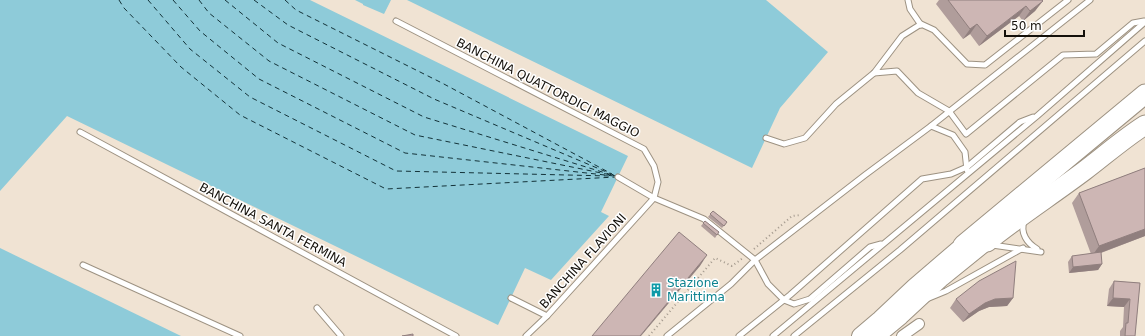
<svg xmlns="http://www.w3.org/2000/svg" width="1145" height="336" viewBox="0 0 1145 336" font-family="'DejaVu Sans',sans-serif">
<rect width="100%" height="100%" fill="#f0e3d3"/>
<!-- water -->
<g fill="#8ecbd9">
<path d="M0 0H310L628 156 601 212 609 216 551 280 525 268 498 325 67 116 0 191Z"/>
<path d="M355 0H391L384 14 363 5V4Z"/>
<path d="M407 0H766L828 52 780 108 752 168Z"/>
<path d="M0 248 181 336H0Z"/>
</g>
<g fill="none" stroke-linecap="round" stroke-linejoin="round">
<!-- ferry -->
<g stroke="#143339" stroke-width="1" stroke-dasharray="5 4" stroke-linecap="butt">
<path d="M119 0 124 8 181 67 240 115 386 189 616 177"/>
<path d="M148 0 190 49 250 97 396 171 610 176"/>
<path d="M173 0 200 31 259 79 405 153 614 176"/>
<path d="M199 0 209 13 269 61 415 135 616 176"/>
<path d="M225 0 278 43 424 117 612 175"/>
<path d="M254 0 288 25 434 99 616 176"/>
<path d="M285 0 296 10 442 83 612 174"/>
</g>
<!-- lane casing -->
<g stroke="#9d9282" stroke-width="7">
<g id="lane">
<path d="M908 0 910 9 921 25"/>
<path d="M396 21 644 149 654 166 658 182 654 198 547 316 526 336"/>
<path d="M874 73 897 71 918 93 949 111 966 134 1063 55 1096 54 1133 23 1144 21"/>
<path d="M931 126 953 135 965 152 967 170"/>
<path d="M80 132 456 336"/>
<path d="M766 138 784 144 805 138 836 104 874 73 902 36 921 24 934 30 967 64 985 65 1068 0"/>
<path d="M618 177 654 198 704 219 755 260 768 284 784 300 794 304 810 299 870 247 881 244"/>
<path d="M1024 221C1020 233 1027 243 1037 249"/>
<path d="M992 245 1041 252"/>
<path d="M83 265 240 336"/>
<path d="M511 298 547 316"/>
<path d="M929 298 946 291 1023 248"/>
<path d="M317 308 341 336"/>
<path d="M667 336 731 284 755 260 865 175 931 126 1090 0"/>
<path d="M739 336 790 295 922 179 951 174 967 167 1020 122 1033 117"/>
<path d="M773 336 1037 116 1145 22"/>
<path d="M794 336 900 250 1145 41"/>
</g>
</g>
<!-- street casing -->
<g stroke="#9d9282" stroke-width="12">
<path id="street" d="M902 336 919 324"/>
</g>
<!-- primary casing -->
<g stroke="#9d9282" stroke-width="18">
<g id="primary">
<path d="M860 336 880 319 914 287 963 245"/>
<path d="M877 336 901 316 942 278 984 244"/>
</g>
</g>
<!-- highway casing -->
<g stroke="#9d9282" stroke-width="21">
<g id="highway">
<path d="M987 242C1018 217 1052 195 1084 171 1104 156 1123 139 1145 125"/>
<path d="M963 245 1145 94"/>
</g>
</g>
<!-- path -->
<g stroke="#a49a8e" stroke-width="2" stroke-dasharray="1 3" stroke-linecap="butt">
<path d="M754 249 792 216 801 215"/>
<path d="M649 336 715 258 732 266 743 258"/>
</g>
<!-- lane -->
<use href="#lane" stroke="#fff" stroke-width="5"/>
<!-- street -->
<use href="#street" stroke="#fff" stroke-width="10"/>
<!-- primary -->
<use href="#primary" stroke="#fff" stroke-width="16"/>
<!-- highway -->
<use href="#highway" stroke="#fff" stroke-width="19"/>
</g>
<!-- wall -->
<g fill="#b09d9b">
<path d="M939 0H1042L1035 11 1023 21 1019 16 979 46 970 34 963 39 936 4Z"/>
<path d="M1145 168V236L1101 253 1102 264 1098 270 1069 273 1068 262 1072 256 1091 254 1072 203 1079 193Z"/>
<path d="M713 211 727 222 722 228 708 217Z"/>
<path d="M705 221 719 232 715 238 701 226Z"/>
<path d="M1114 281 1140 283 1135 336H1120V331L1123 327 1124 307 1107 306 1109 289Z"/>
<path d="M1013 298 1007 306 989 307 979 311 963 322 950 308 956 299Z"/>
</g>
<!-- shaded-wall -->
<g fill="#907f7e">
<path d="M1043 1 1035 11 1023 21 1030 11Z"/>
<path d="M1026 6 1019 16 979 46 987 36Z"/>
<path d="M977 24 970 34 963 39 970 29Z"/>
<path d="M1145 229V236L1092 256 1099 246Z"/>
<path d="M707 255 700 266 641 336H640Z"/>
<path d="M1102 264 1098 270 1069 273 1073 267Z"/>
<path d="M1013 298 1007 306 989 307 979 311 963 322 969 314 985 303 995 299Z"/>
<path d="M1113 298 1130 299 1124 307 1107 306Z"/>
</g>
<!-- building -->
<g fill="#cdb6b4" stroke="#907f7e">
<path d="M948 0H1042L1043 1 1030 11 1026 6 987 36 977 24 970 29Z"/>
<path d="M1145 168V229L1099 246 1079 193Z"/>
<path d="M713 211 727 222 724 226 710 214Z"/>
<path d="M705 221 719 232 717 235 703 223Z"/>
<path d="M679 232 707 255 640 336H592Z"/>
<path d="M1101 252 1102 264 1073 267 1072 256Z"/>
<path d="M1016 261 1013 298 995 299 985 303 969 314 956 299 979 281Z"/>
<path d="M1114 281 1140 283 1135 336H1125L1126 323H1128L1130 299 1113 298Z"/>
<path d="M413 334V336H402Z"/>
</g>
<!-- icons -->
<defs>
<g id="building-bare" transform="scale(1.08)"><path d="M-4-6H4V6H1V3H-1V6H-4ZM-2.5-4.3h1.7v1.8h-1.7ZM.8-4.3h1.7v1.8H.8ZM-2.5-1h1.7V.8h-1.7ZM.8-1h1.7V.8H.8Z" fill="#0f9aa8" stroke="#fff" stroke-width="2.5" paint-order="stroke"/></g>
</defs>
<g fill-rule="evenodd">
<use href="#building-bare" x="656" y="290"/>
</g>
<g text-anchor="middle" stroke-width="3" stroke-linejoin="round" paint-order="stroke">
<!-- street labels -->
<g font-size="12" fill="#14100a" stroke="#fff">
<text transform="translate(548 88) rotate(27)" y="4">BANCHINA QUATTORDICI MAGGIO</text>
<text transform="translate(273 225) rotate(28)" y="4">BANCHINA SANTA FERMINA</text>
<text transform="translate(583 261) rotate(-48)" y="4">BANCHINA FLAVIONI</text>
</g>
<!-- culture labels -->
<g font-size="12" fill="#0d838f" stroke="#fff" text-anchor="start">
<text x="667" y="287">Stazione<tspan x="667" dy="14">Marittima</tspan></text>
</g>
</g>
<!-- scale -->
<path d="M1005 30v6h79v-6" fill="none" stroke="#14100a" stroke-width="2"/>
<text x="1011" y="30" font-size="12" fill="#14100a" stroke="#ffffff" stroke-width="3" paint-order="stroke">50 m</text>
</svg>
